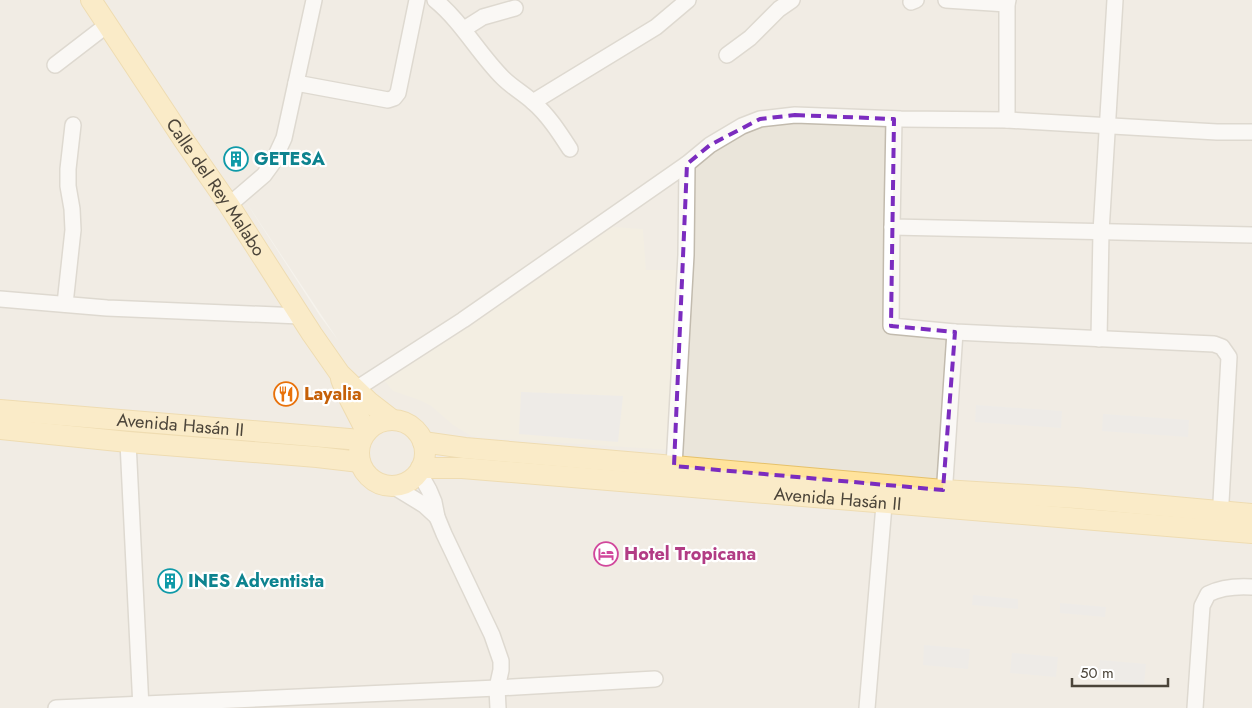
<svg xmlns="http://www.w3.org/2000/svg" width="1252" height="708" viewBox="0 0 1252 708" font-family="Jost,sans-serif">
<rect width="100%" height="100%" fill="#f6f3ec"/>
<!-- residential -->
<path fill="#eae5da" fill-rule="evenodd" d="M0 0H1252V708H0ZM244 199 338 340 320 316Z"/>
<!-- education -->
<path fill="#efe8d6" d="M602 226 643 229 646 270H678L670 450 484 438 471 436 464 432 453 425 431 406 419 400 393 391 383 379Z"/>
<!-- parking -->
<g fill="#e5e3e0">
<path d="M521 392 623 396 618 442 519 434Z"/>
<path d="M976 405 1062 411 1061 428 975 422Z"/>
<path d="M1103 414 1189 420 1188 437 1102 431Z"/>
<path d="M973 595 1018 599V609L972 605Z"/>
<path d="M1060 603 1106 607 1105 617 1060 613Z"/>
<path d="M924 645 970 649 968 669 923 665Z"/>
<path d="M1012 653 1058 657 1056 677 1010 673Z"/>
<path d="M1100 660 1146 664 1144 684 1098 680Z"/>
</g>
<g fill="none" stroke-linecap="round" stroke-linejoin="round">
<!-- minor casing -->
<g stroke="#c2bbae" stroke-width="18">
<g id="minor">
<path d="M435 0C462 22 478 53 503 78 512 87 523 93 533 102 548 115 559 132 570 149"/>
<path d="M946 0 1007 4"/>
<path d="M911 2 916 0"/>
<path d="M464 29 483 17 515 8"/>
<path d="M727 55 750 38 779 9 792 0"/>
<path d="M55 65 107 25"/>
<path d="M296 83 388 100 394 98 398 93 417 0"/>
<path d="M533 102 656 27 688 0"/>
<path d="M894 119 892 227 1252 235"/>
<path d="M1007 120V4L1008 0"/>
<path d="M229 205 264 175 272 164 284 138 314 0"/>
<path d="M892 227 891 326 955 332 1214 344 1222 347 1229 357 1220 520"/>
<path d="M0 299 107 308 300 316"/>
<path d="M65 304 73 230 72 209 68 186V169L73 125"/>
<path d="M1099 339 1101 232 1115 0"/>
<path d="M356 389 463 320 687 164 710 145 742 126 760 119 795 115 901 119 1007 120 1217 132H1252"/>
<path d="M128 442 141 708"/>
<path d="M674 466 686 255 687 164"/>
<path d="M419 472 429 490 434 502 437 517 444 534 492 635 501 661V670L497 688 498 708"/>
<path d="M393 486 424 505 437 517"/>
<path d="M943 490 945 481 955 332"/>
<path d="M56 708 497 688 655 679"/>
<path d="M867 708 885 493"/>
<path d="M1195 708 1202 606 1208 594C1222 587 1236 586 1252 587"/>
</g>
</g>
<!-- major casing -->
<g stroke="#e6c16a" stroke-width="22">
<g id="major">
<path id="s1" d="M91 0 183 139 229 205 312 334 340 374 369 402 391 419"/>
<path d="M341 379 346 392 366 431"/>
<path id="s2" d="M0 410 361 440"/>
<circle cx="392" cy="453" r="33"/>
<path d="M0 429 128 442 317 457 360 462"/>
<path d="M423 442 465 448 674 466 943 490 1076 498 1252 514"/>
<path id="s3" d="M421 468H462L1252 533"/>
</g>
</g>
<!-- minor -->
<use href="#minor" stroke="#fff" stroke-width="15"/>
<!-- major -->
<use href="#major" stroke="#ffe39c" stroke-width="20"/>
</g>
<!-- marked area -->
<path d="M0 0H1252V708H0ZM795 115 894 119 891 326 955 332 943 490 674 466 687 164 710 145 760 119Z" fill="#f6f3ec" fill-opacity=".55" fill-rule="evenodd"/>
<path fill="none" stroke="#7b2cbf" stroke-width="4" stroke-dasharray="10 6" stroke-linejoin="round" d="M795 115 894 119 891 326 955 332 943 490 674 466 687 164 710 145 760 119Z"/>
<!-- icons -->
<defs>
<g id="building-ring" transform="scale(1.25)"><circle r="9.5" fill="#fff" stroke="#0f9aa8" stroke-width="1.5"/><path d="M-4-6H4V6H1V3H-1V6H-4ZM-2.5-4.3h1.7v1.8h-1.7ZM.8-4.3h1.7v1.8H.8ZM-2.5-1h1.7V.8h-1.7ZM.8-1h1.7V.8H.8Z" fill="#0f9aa8"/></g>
<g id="restaurant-ring" transform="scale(1.25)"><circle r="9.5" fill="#fff" stroke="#e8710a" stroke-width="1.5"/><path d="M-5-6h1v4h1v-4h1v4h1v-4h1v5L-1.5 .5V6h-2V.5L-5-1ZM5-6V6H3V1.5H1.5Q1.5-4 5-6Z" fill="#e8710a"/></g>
<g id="hotel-ring" transform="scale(1.25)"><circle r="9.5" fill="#fff" stroke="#d1479c" stroke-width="1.5"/><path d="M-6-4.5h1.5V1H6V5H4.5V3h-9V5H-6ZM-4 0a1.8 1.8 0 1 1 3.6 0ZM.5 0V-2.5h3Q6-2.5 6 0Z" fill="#d1479c"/></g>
</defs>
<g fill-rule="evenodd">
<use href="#building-ring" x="236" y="159"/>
<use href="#restaurant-ring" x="286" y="394"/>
<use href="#hotel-ring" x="606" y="554"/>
<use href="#building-ring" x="170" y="581"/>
</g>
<g text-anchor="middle" stroke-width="4.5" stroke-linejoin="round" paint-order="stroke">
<!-- culture labels -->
<g font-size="18" font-weight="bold" fill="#0d838f" stroke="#fff" text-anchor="start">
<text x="254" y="165">GETESA</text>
<text x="188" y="587">INES Adventista</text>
</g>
<!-- street labels -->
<g font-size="18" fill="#4b4439" stroke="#fff">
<text dy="6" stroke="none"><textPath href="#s1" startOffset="225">Calle del Rey Malabo</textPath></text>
<text dy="6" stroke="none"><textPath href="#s2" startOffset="181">Avenida Hasán II</textPath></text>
<text dy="6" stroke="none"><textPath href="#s3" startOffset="418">Avenida Hasán II</textPath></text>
</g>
<!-- food labels -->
<g font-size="18" font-weight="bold" fill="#c56008" stroke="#fff" text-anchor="start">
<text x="304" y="400">Layalia</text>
</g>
<!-- hotel labels -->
<g font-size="18" font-weight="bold" fill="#b23c85" stroke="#fff" text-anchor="start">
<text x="624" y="560">Hotel Tropicana</text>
</g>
</g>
<!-- scale -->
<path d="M1072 678v8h96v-8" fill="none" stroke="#4b4439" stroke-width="2.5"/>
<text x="1080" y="678" font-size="15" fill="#4b4439" stroke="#ffffff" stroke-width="4" paint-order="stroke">50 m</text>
</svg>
